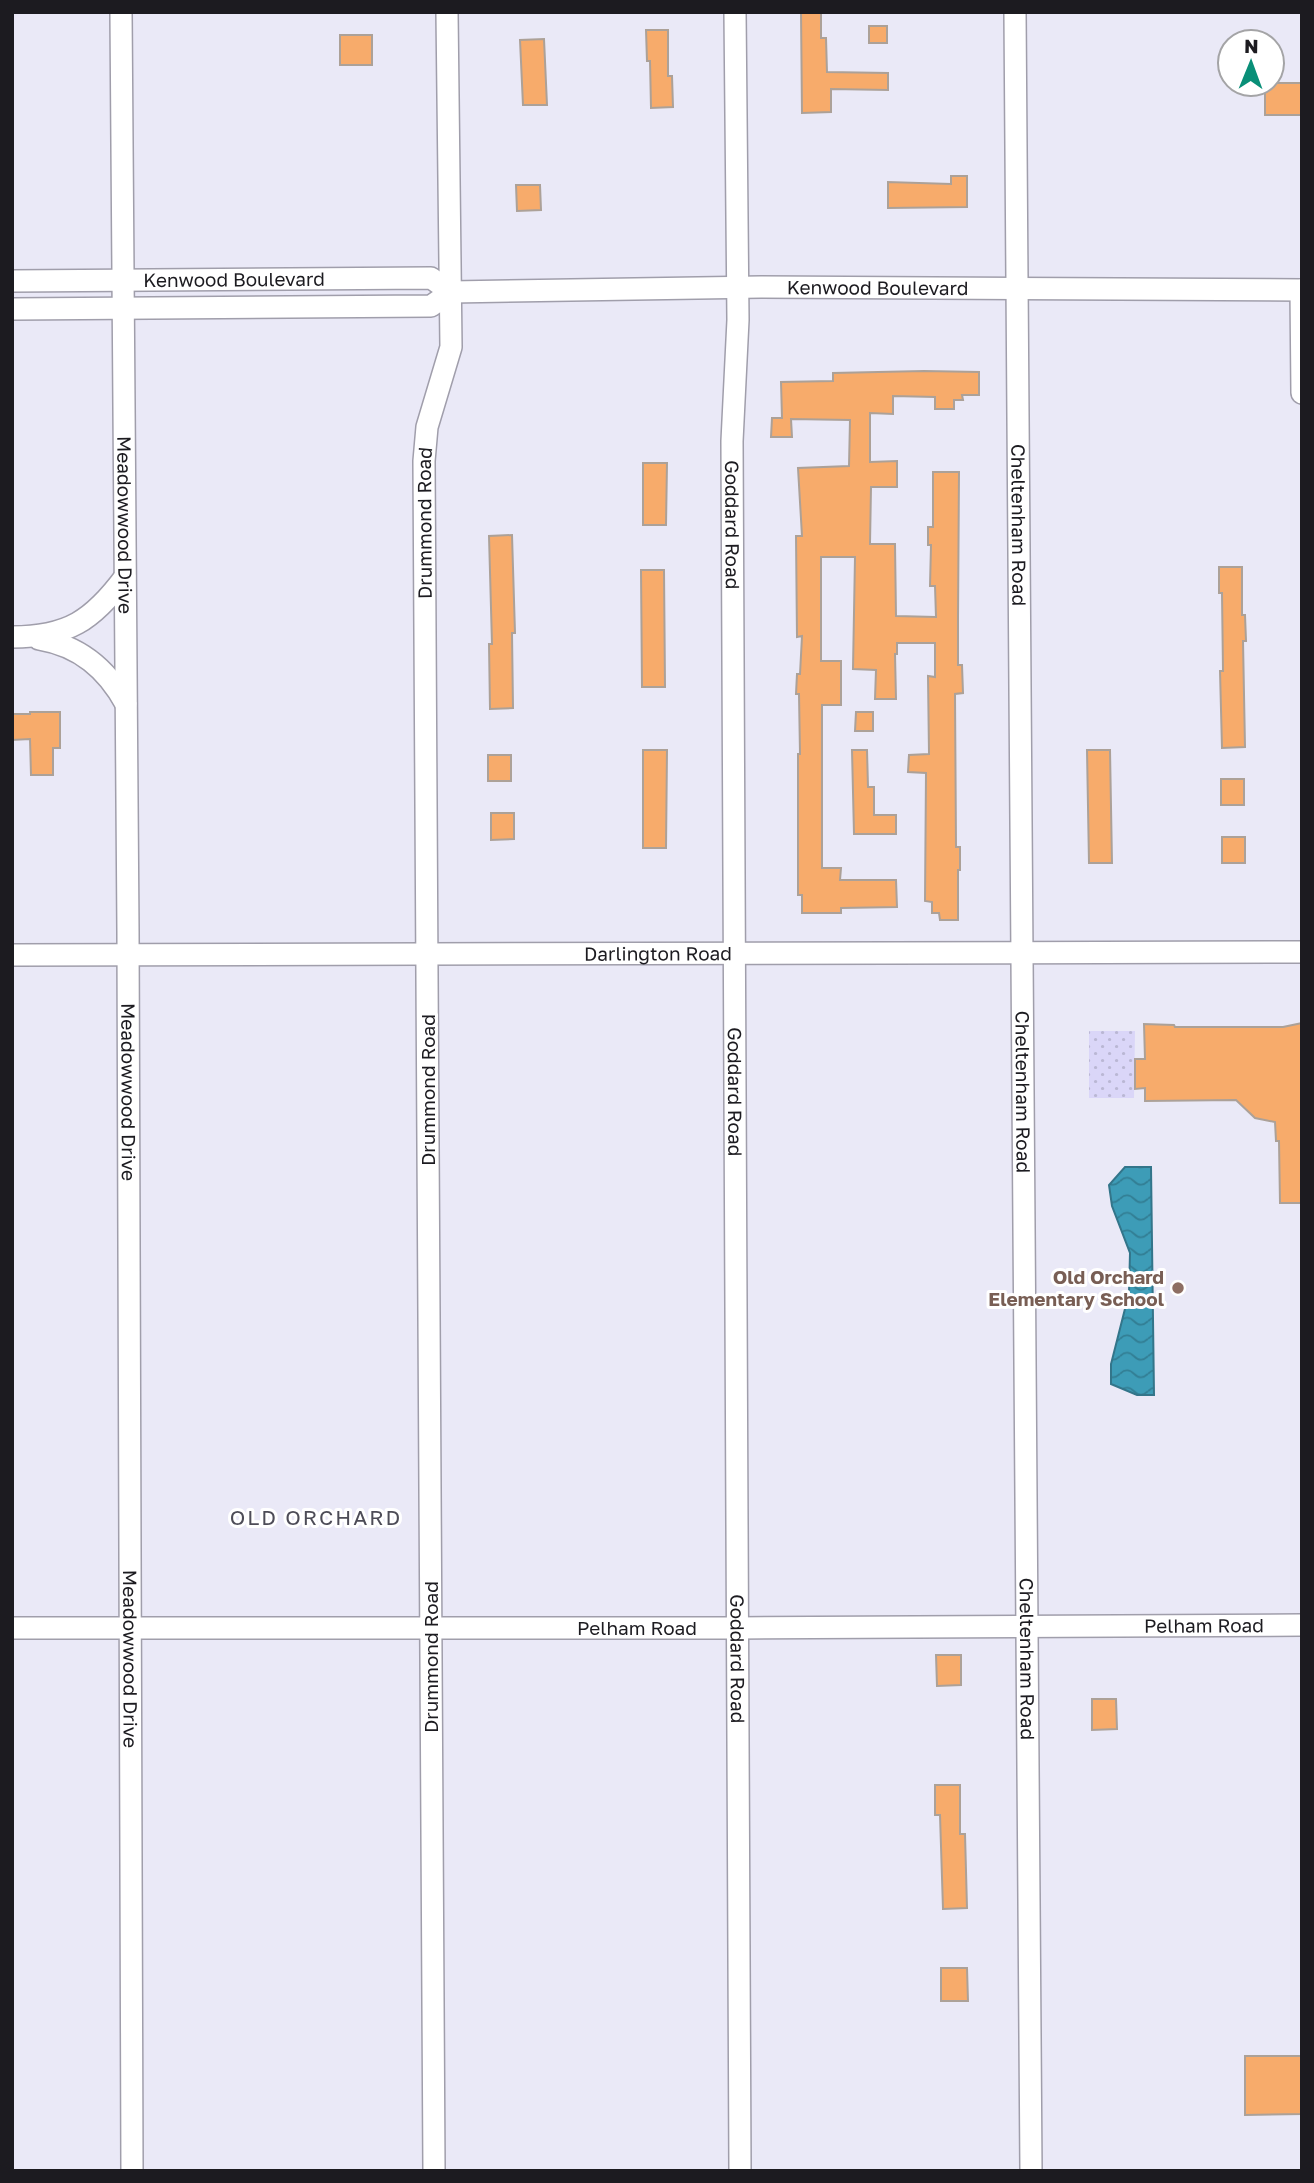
<svg xmlns="http://www.w3.org/2000/svg" width="1314" height="2183" viewBox="0 0 1314 2183" font-family="'Golos Text',sans-serif">
<defs>
<pattern id="grass-dots" width="8" height="8" patternUnits="userSpaceOnUse" patternTransform="scale(1.75)"><rect width="8" height="8" fill="#dad6f8"/><path d="M2 2h.1M6 6h.1" fill="none" stroke="#bab7d4" stroke-width="1.8" stroke-linecap="round"/></pattern>
<pattern id="water-waves" width="16" height="10" patternUnits="userSpaceOnUse" patternTransform="scale(1.75)"><rect width="16" height="10" fill="#3d9cb7"/><path d="M0 5q4-4 8 0t8 0" fill="none" stroke="#327e94"/></pattern>
</defs>
<rect width="100%" height="100%" fill="#eae9f7"/>
<!-- grass -->
<path fill="url(#grass-dots)" d="M1089 1031H1135L1134 1098H1089Z"/>
<!-- water -->
<path fill="url(#water-waves)" stroke="#33758a" stroke-width="2" d="M1125 1167H1151L1154 1395H1137L1111 1384V1364L1129 1293 1130 1253 1112 1206 1109 1185Z"/>
<!-- building -->
<g fill="#f7ab6b" stroke="#aca198" stroke-width="2">
<path d="M801 12H821V38H826L827 72 888 73V90L831 89V112L802 113Z"/>
<rect x="869" y="26" width="18" height="17"/>
<path d="M646 30H668V76H672L673 107 651 108 650 61H647Z"/>
<rect x="340" y="35" width="32" height="30"/>
<path d="M544 39 547 105H523L520 40Z"/>
<path d="M1272 83H1302V115H1265V84Z"/>
<path d="M951 176H967V207L888 208V182L951 184Z"/>
<path d="M516 185H540L541 210 517 211Z"/>
<path d="M924 371 979 372V395H962L963 400H954V409H935V397L893 396V414L870 413V462L897 461V487H871L870 544H895L896 616 936 617 935 586H930L931 545H928V527H933V472H959L958 617V665H962L963 693 955 694 956 847H960V870H958V920H940L939 913H932V902L925 901 926 773 908 772 909 755 929 754 928 676 935 677V643H897V654H895L896 699H875L876 670 853 669 855 557H821V661H841V705H822V868H841L840 880H896L897 907 841 908V913H802V895H798V754H800L799 694H796L797 674H800L802 636 797 637 796 536H802L798 468 849 466 850 420 791 419 792 437H771L772 418H782L781 382 833 381V373Z"/>
<path d="M643 463H667L666 525H643Z"/>
<path d="M512 535 515 633H512L513 708 490 709 489 644H492L489 536Z"/>
<path d="M1219 567H1242V615H1245L1246 641H1243L1245 747 1222 748 1220 671H1223L1222 593H1219Z"/>
<path d="M641 570H664L665 687H642Z"/>
<path d="M30 712H60V748H53V775H31L30 739 12 740V714H30Z"/>
<path d="M856 712H873V731H855Z"/>
<path d="M643 750H667L666 848H643Z"/>
<path d="M852 750H867L868 787H874V815H896V834H854Z"/>
<path d="M1087 750H1110L1112 863H1089Z"/>
<rect x="488" y="755" width="23" height="26"/>
<rect x="1221" y="779" width="23" height="26"/>
<path d="M491 813H514V839L491 840Z"/>
<rect x="1222" y="837" width="23" height="26"/>
<path d="M1302 1023V1203H1280L1279 1141H1276L1275 1122 1255 1118 1236 1100 1145 1101V1088L1135 1089V1059H1145L1144 1024 1174 1025 1175 1027H1283Z"/>
<path d="M936 1655H961V1685L937 1686Z"/>
<path d="M1092 1699H1116L1117 1729 1092 1730Z"/>
<path d="M935 1785H960V1834H965L967 1908 943 1909 940 1815H935Z"/>
<path d="M941 1968H967L968 2001H941Z"/>
<path d="M1245 2056H1302V2114L1245 2115Z"/>
</g>
<g fill="none" stroke-linecap="round" stroke-linejoin="round">
<!-- minor casing -->
<g stroke="#a09eab" stroke-width="24">
<g id="minor">
<path id="s1" d="M121 12 128 931 132 2171"/>
<path id="s2" d="M735 12 738 320 732 441 740 2171"/>
<path id="s3" d="M1015 12 1031 2171"/>
<path id="s4" d="M12 281 431 278 451 292"/>
<path d="M1301 290 1302 393"/>
<path id="s5" d="M12 309 431 306 451 292 761 287 1302 290"/>
<path d="M12 637C68 637 93 620 125 577"/>
<path d="M39 639C80 646 107 669 126 704"/>
<path id="s6" d="M12 955 1302 952"/>
<path id="s7" d="M12 1628H738L1302 1625"/>
<path id="s8" d="M434 2171 424 461 427 427 451 347 447 12"/>
</g>
</g>
<!-- minor -->
<use href="#minor" stroke="#fff" stroke-width="21"/>
</g>
<!-- markers -->
<circle fill="#8d6e63" stroke="#fff" stroke-width="2.5" cx="1178" cy="1288" r="7"/>
<g text-anchor="middle" stroke-width="6" stroke-linejoin="round" paint-order="stroke">
<!-- street labels -->
<g font-size="19" fill="#1c1b20" stroke="#fff">
<text dy="7" stroke="none"><textPath href="#s4" startOffset="222">Kenwood Boulevard</textPath></text>
<text dy="7" stroke="none"><textPath href="#s5" startOffset="870">Kenwood Boulevard</textPath></text>
<text dy="7" stroke="none"><textPath href="#s8" startOffset="1648">Drummond Road</textPath></text>
<text dy="7" stroke="none"><textPath href="#s1" startOffset="513">Meadowwood Drive</textPath></text>
<text dy="7" stroke="none"><textPath href="#s2" startOffset="513">Goddard Road</textPath></text>
<text dy="7" stroke="none"><textPath href="#s3" startOffset="513">Cheltenham Road</textPath></text>
<text dy="7" stroke="none"><textPath href="#s6" startOffset="646">Darlington Road</textPath></text>
<text transform="translate(428 1090) rotate(-90)" y="7">Drummond Road</text>
<text dy="7" stroke="none"><textPath href="#s1" startOffset="1080">Meadowwood Drive</textPath></text>
<text dy="7" stroke="none"><textPath href="#s2" startOffset="1080">Goddard Road</textPath></text>
<text dy="7" stroke="none"><textPath href="#s3" startOffset="1080">Cheltenham Road</textPath></text>
<text dy="7" stroke="none"><textPath href="#s7" startOffset="1192">Pelham Road</textPath></text>
<text dy="7" stroke="none"><textPath href="#s7" startOffset="625">Pelham Road</textPath></text>
<text transform="translate(431 1657) rotate(-90)" y="7">Drummond Road</text>
<text dy="7" stroke="none"><textPath href="#s1" startOffset="1647">Meadowwood Drive</textPath></text>
<text dy="7" stroke="none"><textPath href="#s2" startOffset="1647">Goddard Road</textPath></text>
<text dy="7" stroke="none"><textPath href="#s3" startOffset="1647">Cheltenham Road</textPath></text>
</g>
<!-- education labels -->
<g font-size="19" font-weight="bold" fill="#785e54" stroke="#fff" text-anchor="end">
<text x="1164" y="1284">Old Orchard<tspan x="1164" dy="22">Elementary School</tspan></text>
</g>
<!-- neighbourhood labels -->
<g font-size="21" letter-spacing="2" fill="#4d4c57" stroke="#fff">
<text x="316" y="1525">OLD ORCHARD</text>
</g>
</g>
<!-- border -->
<rect width="1314" height="2183" fill="none" stroke="#1c1b20" stroke-width="28"/>
<!-- north arrow -->
<g transform="translate(1251 63) rotate(1)"><circle r="33" fill="#ffffff" stroke="#a4a4a6" stroke-width="2"/>
<path d="M0-5L12 26L0 18L-12 26Z" fill="#098f78"/>
<text y="-10" font-size="19" font-weight="bold" text-anchor="middle" fill="#1c1b20">N</text>
</g>
</svg>
